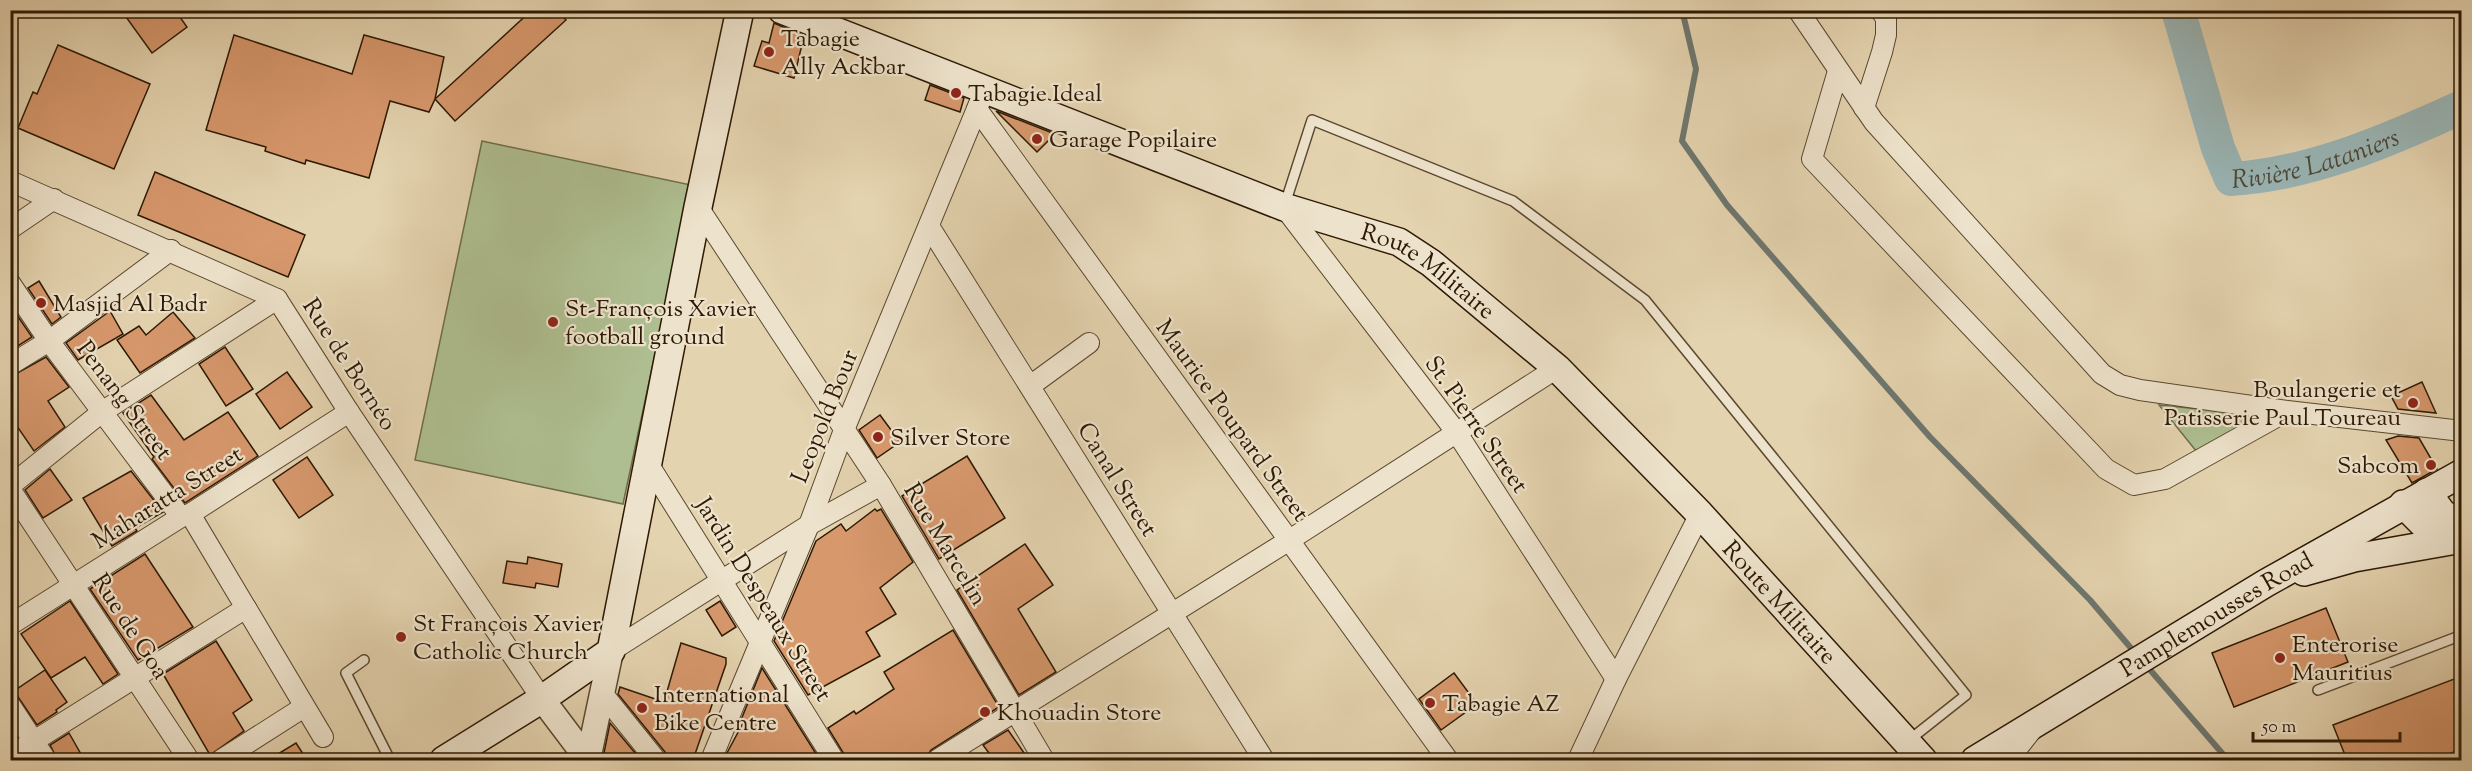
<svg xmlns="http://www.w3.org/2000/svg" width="2472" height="771" viewBox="0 0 2472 771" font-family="'Sorts Mill Goudy',serif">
<rect width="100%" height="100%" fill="#e4d3af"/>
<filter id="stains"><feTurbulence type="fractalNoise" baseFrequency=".00333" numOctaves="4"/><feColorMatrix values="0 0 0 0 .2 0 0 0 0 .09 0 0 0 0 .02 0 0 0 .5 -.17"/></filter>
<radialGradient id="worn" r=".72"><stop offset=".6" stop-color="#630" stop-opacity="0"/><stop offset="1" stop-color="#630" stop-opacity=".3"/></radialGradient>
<!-- green -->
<g fill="#aebe90" stroke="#6e6c4a" stroke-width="1.5">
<path d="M482 141 691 185 623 504 415 460Z"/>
<path d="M2159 405 2249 414 2257 419 2201 457Z"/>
</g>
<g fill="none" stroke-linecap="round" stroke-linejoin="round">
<!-- stream -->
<g stroke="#6e776f" stroke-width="6">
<path d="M1679 10 1683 14 1696 69 1682 141 1727 205 1930 437 2090 600 2136 654"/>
<path d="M2145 664 2228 760"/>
</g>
<!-- river -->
<path stroke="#9ab6b6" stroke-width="34" id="s1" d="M2178 10 2218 148 2231 179C2312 174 2389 140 2462 107"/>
</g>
<!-- building -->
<g fill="#d7986c" stroke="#2d1904" stroke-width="1.5">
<path d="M121 10H175L187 27 152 53Z"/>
<path d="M532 10H557L566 20 455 121 435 99Z"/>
<path d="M774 23 804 36 794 78 754 66 762 41 769 43Z"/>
<path d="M234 35 352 74 364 35 444 57 435 99 429 112 390 101 369 178 306 160 305 164 265 151 266 147 206 130Z"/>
<path d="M58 45 150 84 114 169 18 128 33 92 37 94Z"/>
<path d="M930 85 964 98 960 112 925 100Z"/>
<path d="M996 111 1055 134 1037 152Z"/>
<path d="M155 172 305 235 288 277 138 215Z"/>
<path d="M39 281 61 317 52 324 28 288Z"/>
<path d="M10 305 32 337 10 351Z"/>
<path d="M110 311 123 334 78 360 66 343Z"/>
<path d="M173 312 195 338 140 373 117 340 139 326 146 335Z"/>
<path d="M225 347 253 389 226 406 199 364Z"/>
<path d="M46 357 69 387 48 401 65 427 34 451 10 416V377Z"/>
<path d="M287 372 312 407 280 429 256 394Z"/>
<path d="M2422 382 2436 413 2398 409 2391 396Z"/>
<path d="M151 395 184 440 228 412 258 456 185 503 152 459 154 457 123 413Z"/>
<path d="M880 415 900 442 877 458 859 430Z"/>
<path d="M2398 436 2419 438 2437 469 2412 483 2386 440Z"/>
<path d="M967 456 1005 518 939 559 902 496Z"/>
<path d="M307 457 333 495 299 518 273 480Z"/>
<path d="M50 469 72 500 43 518 25 490Z"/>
<path d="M131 471 163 512 135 528 137 531 112 546 83 498Z"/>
<path d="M875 509 877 511 881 509 913 562 880 588 896 614 866 632 880 656 808 695 774 641 816 541 841 524 846 531Z"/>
<path d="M1025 544 1053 585 1018 609 1056 672 1019 695 957 590Z"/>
<path d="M145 554 193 627 138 660 90 589Z"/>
<path d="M528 557 562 564 558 587 536 583 535 588 503 583 507 561 527 564Z"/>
<path d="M70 601 118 674 103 684 85 657 51 678 21 634Z"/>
<path d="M720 601 736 627 722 636 706 610Z"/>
<path d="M2326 608 2348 662 2234 707 2212 653Z"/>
<path d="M953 630 999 707 931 750 925 760H846L844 754 828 728 854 711 856 714 894 689 884 672Z"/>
<path d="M216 641 252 700 233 713 244 731 210 755 163 674Z"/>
<path d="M681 643 726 658V664L693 760H668L665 752 618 694 620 687 664 702Z"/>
<path d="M762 668 820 760H732L727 753 743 723 741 720Z"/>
<path d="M45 670 67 702 56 710 57 712 37 725 14 691Z"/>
<path d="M1454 673 1477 704 1441 730 1419 699Z"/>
<path d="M2462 676V749L2432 760H2347L2333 725Z"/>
<path d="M610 723 641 760 603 758Z"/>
<path d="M1008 730 1029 760H994L983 745Z"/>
<path d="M69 733 82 756 74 760H58L50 745Z"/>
<path d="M296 743 307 760H268Z"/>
</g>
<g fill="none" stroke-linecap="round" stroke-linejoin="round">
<!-- service casing -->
<g stroke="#5b482f" stroke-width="12">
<g id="service">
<path d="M1285 204 1312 120 1513 201 1645 300 1966 695 1908 741"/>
<path d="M364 660 346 673 390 760"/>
<path d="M2318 690 2462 635"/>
</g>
</g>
<!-- minor casing -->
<g stroke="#5b482f" stroke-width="22">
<g id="minor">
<path d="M1798 10 1874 122 2102 374 2120 385 2140 390 2287 411 2462 431"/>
<path d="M1838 71 1812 159 2106 469 2134 485 2165 479 2287 411"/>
<path d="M1864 108 1882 52 1886 35V18L1880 10"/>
<path d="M977 109 1448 760"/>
<path d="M10 181 277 299 349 412 542 699"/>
<path d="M698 207 881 485 1044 760"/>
<path d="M1284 207 1457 433 1616 679"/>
<path d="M929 226 1264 760"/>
<path d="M10 229 54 199"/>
<path d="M10 283 49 341 181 517"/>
<path d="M10 365 49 341 171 250"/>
<path d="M1030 386 1089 343"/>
<path d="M649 465 834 760"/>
<path d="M10 486 102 412 277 299"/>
<path d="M10 489 189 760"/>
<path d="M190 514 323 737"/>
<path d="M10 625 181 517 190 514 349 412"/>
<path d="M611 651 809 525 881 485"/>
<path d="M602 693 656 760"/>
<path d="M10 705 46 760"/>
<path d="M10 756 246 608"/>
<path d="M221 760 304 707"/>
<path d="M711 760 809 525 844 430 981 99"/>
<path d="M937 760 1288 541 1557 368"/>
<path d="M1578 760 1616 679 1700 514"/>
<path d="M2008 760 2031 731"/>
</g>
</g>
<!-- tertiary casing -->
<g stroke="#5b482f" stroke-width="27">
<g id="tertiary">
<path d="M542 699 588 760"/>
<path d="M588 760 611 651"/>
</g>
</g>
<!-- secondary casing -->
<g stroke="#2d1904" stroke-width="30">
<g id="secondary">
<path id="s2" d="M782 10 1284 207 1399 242 1431 263 1557 368 1700 514 1923 760"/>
<path d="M2427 492 2443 514 2462 523"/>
<path d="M2403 504 2428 529 2446 541"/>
<path d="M2304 572 2354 558 2462 539"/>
<path d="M444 760 542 699 611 651 698 207 740 10"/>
<path id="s3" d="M1975 760 2266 583 2462 473"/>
</g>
</g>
<!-- service -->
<use href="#service" stroke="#ede2cb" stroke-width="9"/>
<!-- minor -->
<use href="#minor" stroke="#ede2cb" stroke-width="20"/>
<!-- tertiary -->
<use href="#tertiary" stroke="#ede2cb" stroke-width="24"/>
<!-- secondary -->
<use href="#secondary" stroke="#ede2cb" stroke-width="27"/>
</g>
<!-- markers -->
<g fill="#8f2418" stroke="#ede2cb" stroke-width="2">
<circle cx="769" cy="52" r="6"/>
<circle cx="956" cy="93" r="6"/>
<circle cx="1037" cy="139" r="6"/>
<circle cx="41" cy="303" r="6"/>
<circle cx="553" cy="322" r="6"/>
<circle cx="2413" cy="403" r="6"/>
<circle cx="878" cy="437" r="6"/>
<circle cx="2431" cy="465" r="6"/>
<circle cx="401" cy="637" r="6"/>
<circle cx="2280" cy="658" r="6"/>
<circle cx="1430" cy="703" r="6"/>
<circle cx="642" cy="708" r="6"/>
<circle cx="985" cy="712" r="6"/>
</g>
<g text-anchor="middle" stroke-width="4.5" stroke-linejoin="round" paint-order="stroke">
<!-- poi labels -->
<g font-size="24" fill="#2d1904" stroke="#ede2cb" text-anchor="start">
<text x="781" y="46">Tabagie<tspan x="781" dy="28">Ally Ackbar</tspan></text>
<text x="968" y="101">Tabagie Ideal</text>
<text x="1049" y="147">Garage Popilaire</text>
<text x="53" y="311">Masjid Al Badr</text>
<text x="565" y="316">St-François Xavier<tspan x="565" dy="28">football ground</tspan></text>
<text x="2401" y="397" text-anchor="end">Boulangerie et<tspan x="2401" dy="28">Patisserie Paul Toureau</tspan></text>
<text x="890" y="445">Silver Store</text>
<text x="2419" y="473" text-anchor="end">Sabcom</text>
<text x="413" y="631">St François Xavier<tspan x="413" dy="28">Catholic Church</tspan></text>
<text x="2292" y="652">Enterorise<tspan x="2292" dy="28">Mauritius</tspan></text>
<text x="654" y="702">International<tspan x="654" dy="28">Bike Centre</tspan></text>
<text x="1442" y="711">Tabagie AZ</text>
<text x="997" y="720">Khouadin Store</text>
</g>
<!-- street labels -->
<g font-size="24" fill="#2d1904" stroke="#ede2cb">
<text dy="8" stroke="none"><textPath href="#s2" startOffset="699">Route Militaire</textPath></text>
<text transform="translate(350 364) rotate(57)" y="8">Rue de Bornéo</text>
<text transform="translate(125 400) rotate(53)" y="8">Penang Street</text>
<text transform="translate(824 416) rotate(-68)" y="8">Leopold Bour</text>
<text transform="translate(1233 420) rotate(54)" y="8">Maurice Poupard Street</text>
<text transform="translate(1477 424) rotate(55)" y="8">St. Pierre Street</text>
<text transform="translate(1118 479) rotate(58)" y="8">Canal Street</text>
<text transform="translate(167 497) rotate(-32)" y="8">Maharatta Street</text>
<text transform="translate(946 544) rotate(59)" y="8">Rue Marcelin</text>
<text transform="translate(764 599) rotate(58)" y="8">Jardin Despeaux Street</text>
<text dy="8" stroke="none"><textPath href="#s2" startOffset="1185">Route Militaire</textPath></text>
<text dy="8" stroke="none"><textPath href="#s3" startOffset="282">Pamplemousses Road</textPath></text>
<text transform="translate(131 626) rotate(57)" y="8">Rue de Goa</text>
</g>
<!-- water labels -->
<g font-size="26" font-style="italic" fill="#4e4839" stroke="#ede2cb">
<text dy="9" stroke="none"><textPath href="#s1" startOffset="264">Rivière Lataniers</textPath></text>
</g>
</g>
<!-- margin -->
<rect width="2472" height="771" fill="none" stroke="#e4d3af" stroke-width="36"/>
<rect x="12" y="12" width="2448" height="747" fill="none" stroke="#2d1904" stroke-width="3"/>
<rect x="18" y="18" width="2436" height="735" fill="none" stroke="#2d1904" stroke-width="1.5"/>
<!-- scale -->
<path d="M2253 732v9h147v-9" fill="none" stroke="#2d1904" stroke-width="3"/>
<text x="2262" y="732" font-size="18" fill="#2d1904" stroke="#ede2cb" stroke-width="4.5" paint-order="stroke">50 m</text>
<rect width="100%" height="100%" filter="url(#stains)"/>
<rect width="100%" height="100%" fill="url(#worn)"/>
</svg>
